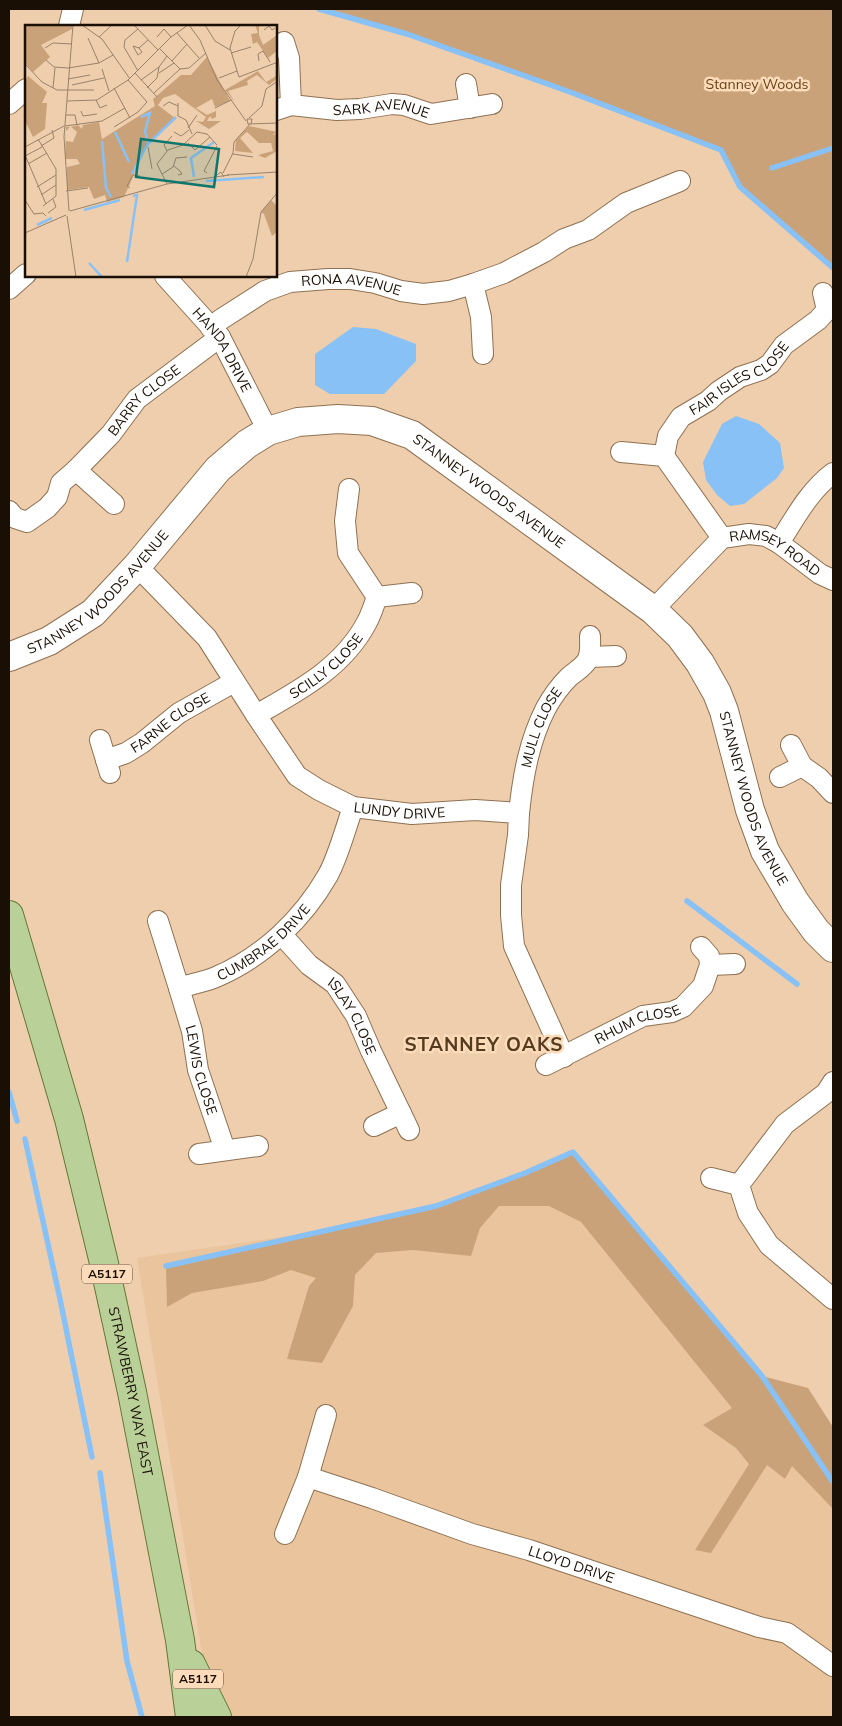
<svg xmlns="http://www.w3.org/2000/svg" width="842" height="1726" viewBox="0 0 842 1726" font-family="Mulish,sans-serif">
<rect width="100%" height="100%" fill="#efcead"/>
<!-- built -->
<path fill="#eac49d" d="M566 1196 833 1479V1717H216L212 1714 137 1258Z"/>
<!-- green -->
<g fill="#caa279">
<path d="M319 9H833V268L740 187 721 150 570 92 407 34Z"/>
<path d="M573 1152 762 1376 808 1388 833 1427V1509L792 1466 785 1479 767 1465 711 1553 695 1550 749 1464 736 1448 703 1425 732 1408 581 1222 549 1206H499L480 1228 471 1256 413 1250 376 1253 355 1275 353 1306 322 1363 287 1359 309 1286 316 1278 291 1270 263 1281 192 1293 167 1307 166 1266 436 1206 525 1173Z"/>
</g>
<!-- water -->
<g fill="#88c1f5">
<path d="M353 327 376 329 416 344V361L384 394H330L315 385V354Z"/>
<path d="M736 416 759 424 780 443 784 468 777 478 744 504 730 506 717 495 706 480 703 462 722 424Z"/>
</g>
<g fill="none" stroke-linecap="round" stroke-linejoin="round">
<!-- stream -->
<g stroke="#88c1f5" stroke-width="5.5">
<path d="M319 9 407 34 570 92 721 150 740 187 833 268"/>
<path d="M772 168 833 148"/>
<path d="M687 901 797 984"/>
<path d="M9 1092 17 1121"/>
<path d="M25 1139 60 1299 92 1457"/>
<path d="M166 1266 436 1206 525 1173 573 1152 762 1376 833 1482"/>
<path d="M100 1473 127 1661 142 1717"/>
</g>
<!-- street casing -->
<g stroke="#8e7152" stroke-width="22">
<g id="street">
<path d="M69 26 73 9"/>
<path d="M466 84 470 108"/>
<path d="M9 104 26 89"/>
<path id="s1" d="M291 105 337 110 360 109 392 104 404 105 431 114 492 104"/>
<path d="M276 110 291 105 289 58 284 42"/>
<path id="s2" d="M165 276 220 337 268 431"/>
<path d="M473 284 481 317 483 354"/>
<path d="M9 289 26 274"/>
<path id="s3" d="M211 328 220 320 265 291 290 282 328 279H350L375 283 401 291 423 294 449 291 473 284 504 273 544 252 564 239 588 230 626 203 680 181"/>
<path d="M621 452 664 456 722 538"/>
<path id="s4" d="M664 456 668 436 681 417 708 401 719 391 740 377 761 370 770 364 784 345 818 320 827 310 823 293"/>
<path d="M349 489 345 521 348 553 377 597"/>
<path id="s5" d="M114 504 76 470 111 434 137 399 220 337"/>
<path d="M9 511 15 518 27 522 47 508 57 497 61 483 76 470"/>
<path d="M779 543C795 518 809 491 833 473"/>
<path id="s6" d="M137 566 207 638 256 715 297 776 319 790 353 807 412 814 475 810 519 813 518 835 511 885V915L514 946 564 1057"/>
<path id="s7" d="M653 610 722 538 749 534 766 536 779 543 820 574 833 580"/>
<path d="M589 657 616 656"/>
<path id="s8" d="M256 715C298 691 343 668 367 622 371 615 374 605 377 597L412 593"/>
<path d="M100 740 110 773"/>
<path d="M791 745 802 766 819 778 833 793"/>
<path id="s9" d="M106 760 126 753 142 743 179 713 234 682"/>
<path d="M780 777 802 766"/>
<path id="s10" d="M519 813C523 776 529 741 546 708 552 697 560 686 569 677 576 671 584 667 588 659 591 652 590 643 590 636"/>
<path id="s11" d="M158 921 179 988C191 984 204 982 216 977 263 957 303 919 328 875 338 857 346 827 353 807"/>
<path id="s12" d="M282 935 309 965 335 984 356 1016 371 1051 409 1130"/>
<path d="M710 965 735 964"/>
<path id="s13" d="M179 988 192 1031 198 1070 225 1150"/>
<path id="s14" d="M546 1065 643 1016 672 1012 683 1007 703 986 710 965 709 956 701 947"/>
<path d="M833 1082 826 1093 785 1124 739 1185 748 1213 769 1245 833 1299"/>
<path d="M374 1126 401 1113"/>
<path d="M199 1154 258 1146"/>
<path d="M711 1178 739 1185"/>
<path d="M308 1477 326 1415"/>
<path id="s15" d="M285 1534 308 1477 372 1498 472 1534 529 1550 759 1627 787 1633 833 1666"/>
</g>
</g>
<!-- secondary casing -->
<g stroke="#8e7152" stroke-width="30">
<g id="secondary">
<path id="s16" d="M9 657 49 641 93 613 137 566 218 469 247 444 268 431 298 422 338 419 372 421 412 435 653 610 680 636 700 663 717 693 724 711 750 810 765 851 795 902 816 931 833 948"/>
</g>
</g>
<!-- primary casing -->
<g stroke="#637838" stroke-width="30">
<g id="primary">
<path id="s17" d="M9 915 69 1119 103 1259 132 1392 180 1640 190 1717"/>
<path d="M191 1664 217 1717"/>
</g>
</g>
<!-- street -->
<use href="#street" stroke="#fff" stroke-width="20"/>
<!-- secondary -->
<use href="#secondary" stroke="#fff" stroke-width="28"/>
<!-- primary -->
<use href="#primary" stroke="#b9d098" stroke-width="28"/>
</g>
<g text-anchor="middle" stroke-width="5" stroke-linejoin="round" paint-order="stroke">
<!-- shield labels -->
<g fill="#fcdbba" stroke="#5e4c3b" stroke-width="1">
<rect x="82" y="1264.5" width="50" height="19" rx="4"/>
<rect x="173" y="1669.5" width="50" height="19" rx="4"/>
</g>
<g font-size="12" font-weight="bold" fill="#1a0f04">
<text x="107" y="1278">A5117</text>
<text x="198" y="1683">A5117</text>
</g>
<!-- park labels -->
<g font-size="14" fill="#664318" stroke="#fcdbba">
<text x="757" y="89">Stanney Woods</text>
</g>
<!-- street labels -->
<g font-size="14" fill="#1a0f04" stroke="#fcdbba">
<text dy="5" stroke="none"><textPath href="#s1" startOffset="91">SARK AVENUE</textPath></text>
<text dy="5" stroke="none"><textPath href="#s3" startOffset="154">RONA AVENUE</textPath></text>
<text dy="5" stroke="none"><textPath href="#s2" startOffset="94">HANDA DRIVE</textPath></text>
<text dy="5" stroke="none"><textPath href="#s4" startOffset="114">FAIR ISLES CLOSE</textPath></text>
<text dy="5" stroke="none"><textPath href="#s5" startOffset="149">BARRY CLOSE</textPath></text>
<text dy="5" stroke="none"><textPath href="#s16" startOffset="592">STANNEY WOODS AVENUE</textPath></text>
<text dy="5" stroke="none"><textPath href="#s7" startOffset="158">RAMSEY ROAD</textPath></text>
<text dy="5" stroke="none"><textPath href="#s16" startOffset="112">STANNEY WOODS AVENUE</textPath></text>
<text dy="5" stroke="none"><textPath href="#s8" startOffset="86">SCILLY CLOSE</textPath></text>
<text dy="5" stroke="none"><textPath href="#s9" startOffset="75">FARNE CLOSE</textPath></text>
<text dy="5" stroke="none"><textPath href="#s10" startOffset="89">MULL CLOSE</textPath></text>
<text dy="5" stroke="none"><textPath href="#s16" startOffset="1012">STANNEY WOODS AVENUE</textPath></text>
<text dy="5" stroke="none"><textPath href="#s6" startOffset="376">LUNDY DRIVE</textPath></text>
<text dy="5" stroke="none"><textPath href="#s11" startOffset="168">CUMBRAE DRIVE</textPath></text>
<text dy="5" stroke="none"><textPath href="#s12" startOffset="109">ISLAY CLOSE</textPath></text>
<text dy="5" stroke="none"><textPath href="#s14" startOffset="101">RHUM CLOSE</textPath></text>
<text dy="5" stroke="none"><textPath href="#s13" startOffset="85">LEWIS CLOSE</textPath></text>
<text dy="5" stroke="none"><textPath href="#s17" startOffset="492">STRAWBERRY WAY EAST</textPath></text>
<text dy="5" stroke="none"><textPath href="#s15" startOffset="339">LLOYD DRIVE</textPath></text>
</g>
<!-- district labels -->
<g font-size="19" font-weight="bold" letter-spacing="1" fill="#553b1d" stroke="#fcdbba">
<text x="484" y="1051">STANNEY OAKS</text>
</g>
</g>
<!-- overview -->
<g transform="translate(25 25)">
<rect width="252" height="252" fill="#efcead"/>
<path d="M0 0H47V4L16 20 25 32 8 47 0 38ZM230 0H234V10L238 20 252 10V26L243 33 232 17 228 19 226 9 233 8ZM182 32 205 76 190 82 187 74 171 83 182 90 191 86V92L187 94 185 91 182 96H196L184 104 171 96 178 97 181 92 150 69 138 73 133 80 151 94 122 120 99 172 82 177 80 170 69 174 64 162 42 165V142L55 139 52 134H40L41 102H45L41 106V116L48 117 52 107 46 102 53 100 57 104 58 100 74 97 77 114 130 81 128 74 156 50H166ZM250 44 252 54 244 60 232 50 222 56 223 60 203 66 210 77 200 65 233 46 241 57 251 51ZM3 51 22 67 17 78H22L20 104 8 112 0 96V56ZM224 101 252 107 247 110 252 109V126L240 133 233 130 248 126 246 118H234L222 107 215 113 228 128 210 126 211 115ZM246 175 253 182 252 207 247 211 239 189 236 187Z" fill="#caa279"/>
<path fill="none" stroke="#88c1f5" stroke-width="2.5" d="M116 92 125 88 120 106 123 118M90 107 104 137M77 116 81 163 86 172M107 149 122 120 151 92M169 152 166 133 189 117M181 156 239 152M59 185 95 175M12 200 27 193M102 237 112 170 108 171M64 238 77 252"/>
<path fill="none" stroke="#9a8269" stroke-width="1" d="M57 0 77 14 105 54M109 0 133 25M164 0 175 15 192 55 221 96M180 0 190 16 205 25M216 0 210 6 205 23 214 52 253 37M113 4 100 15 99 22 113 46M239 5 244 1 247 5 250 3M152 8 174 33M74 12 87 0M132 12 139 4 146 12M63 13 74 38M20 23 28 18 47 19M114 23 108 21 113 30 117 27 114 23 123 15M134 23 155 44M206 28 226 22M21 35 29 42 43 43 74 38 88 30M147 36 162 19M234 36 233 29 238 26 245 37M0 39 17 57 32 65H69M77 44 84 66M110 48 132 72M134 48 149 38M194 53 212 46M43 54 65 50M116 55 134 42 142 31M47 60 79 53M28 63 30 43M89 63 105 93M122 63 132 53 134 42M129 68 155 44 164 43 181 28M71 75 75 83 82 80M42 76 72 75 103 55 146 12 163 0M153 78V91L161 95 167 109M138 81 144 77 153 81M190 83 206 75M56 86 58 91 72 89M41 90H50L52 100M224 93 237 81 241 64 253 56M226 99 227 94H222L223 99 253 98M40 101 77 96 100 83M89 102 113 87 122 77 103 55M163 103 172 90M149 107 156 111 164 105M13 114 31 144V171L18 181M163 118 170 125 185 112M16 121 29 113 27 105M0 122 39 101M123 122 127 144M142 126 139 120 147 111M208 129 228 132M0 130 21 179M0 131 17 122M3 139 22 128M149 141 155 146 157 149 153 150M182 148 179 146 192 121M198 148 208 128 209 117 225 99M137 149 148 142 151 133 162 132M202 150 253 147M188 153 196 147 199 152M142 159 132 139 143 125 158 120 172 107 182 109 192 120M12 162 31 150M105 163 102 161 108 150 115 151M41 166 63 163M16 170 31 160M0 175 9 189 18 188 21 191M44 186 39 112 48 0M45 186 142 159 204 150M23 188 31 182 28 174M42 191 51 252M0 208 41 190M221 252 228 234 236 187 253 167"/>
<path fill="#0f766e" fill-opacity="0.15" stroke="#0f766e" stroke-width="2.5" d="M116 114 194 124 189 162 111 152Z"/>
<rect width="252" height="252" fill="none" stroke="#1a0f04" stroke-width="2.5"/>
</g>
<!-- border -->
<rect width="842" height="1726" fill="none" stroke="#1a0f04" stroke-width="20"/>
</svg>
